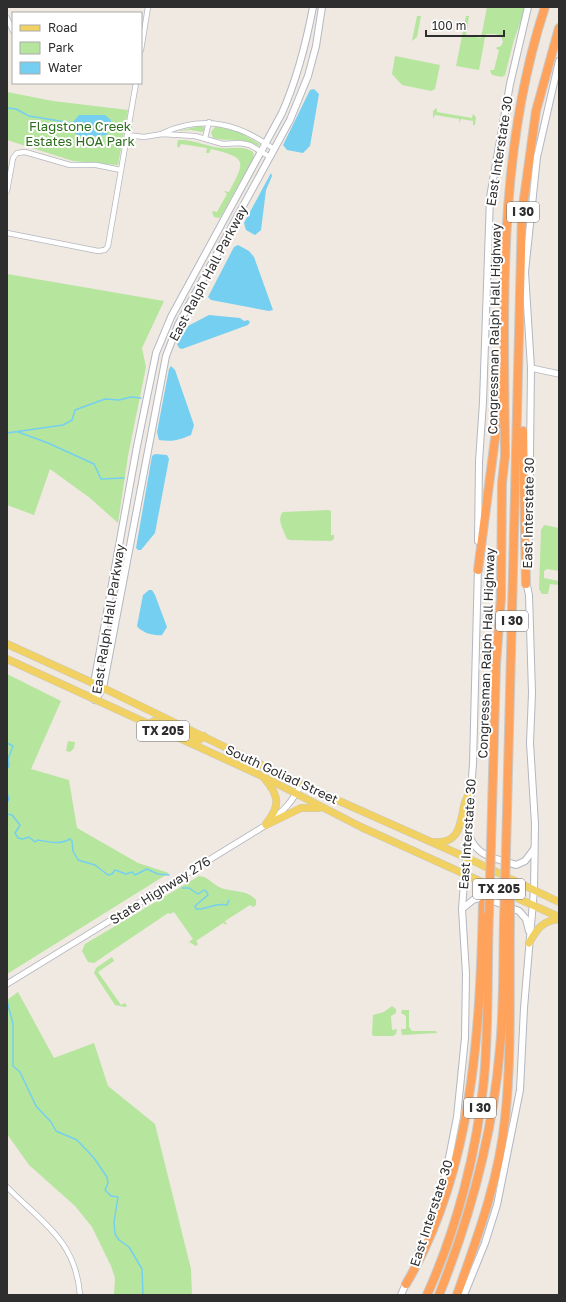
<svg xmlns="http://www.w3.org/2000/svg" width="566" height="1302" viewBox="0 0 566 1302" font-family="'Golos Text',sans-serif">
<rect width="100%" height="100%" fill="#efe9e1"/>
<!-- green -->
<g fill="#b6e59e">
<path d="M487 7H526L514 40 505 75 502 77 492 75 490 70H494L499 50 495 48 501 46 503 42 501 36 496 34H486L485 37 479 70 456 66 466 16H469L466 35 481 38Z"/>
<path d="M417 16H421L417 37 412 41Z"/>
<path d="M395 56 440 65 435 89 431 91 402 85 392 74Z"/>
<path d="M7 92 53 101 128 110 118 165 73 161 7 140Z"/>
<path d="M437 108V112L472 118 473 114 476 117 475 125H473V121L461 119 459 123V119L435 115 433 119V111Z"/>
<path d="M200 126 204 127 205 130 202 132 191 130 178 131Z"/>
<path d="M216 126 239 132 260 144 258 146C243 137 229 142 213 138L211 132Z"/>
<path d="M178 140C194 139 207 147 222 148 233 149 242 145 253 152L254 157 220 218 214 217 212 212 213 211 217 212 227 194 224 191 229 192C246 160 247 158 211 149L209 153H206L207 148 181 144 179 148 177 146Z"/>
<path d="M7 274 164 301 142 348 146 367 128 456 118 523 90 498 50 469 34 515 7 505Z"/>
<path d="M329 510 331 511V535H334V539L331 541 290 540 287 539C284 531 276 519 283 512Z"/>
<path d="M544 525 559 528V571L547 569 544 571V578L559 581V585L550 584 548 594H542L539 589 541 530Z"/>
<path d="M7 674 61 701 31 769 69 780 77 828 138 863 169 873 7 974Z"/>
<path d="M68 741 75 742 74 748 70 752 66 751Z"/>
<path d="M199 876C208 876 213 885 221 888 233 892 248 890 256 900V905L253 907 250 905 225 921 227 925 223 923 196 941 198 944 196 946 189 942 193 939 174 912 170 914 168 913 94 963 88 962 82 951 85 944Z"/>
<path d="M112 957 114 961 98 972 121 1005 125 1003 127 1006 125 1007 115 1005 94 973 96 968Z"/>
<path d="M18 992 54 1058 94 1043 108 1086 155 1124 191 1269 192 1295H114L115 1278 111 1266 92 1227 75 1206 29 1165 7 1134V1000Z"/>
<path d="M392 1006 396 1009V1013L391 1016 392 1030 397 1029 396 1034 393 1036H373L372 1034 373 1015 384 1012Z"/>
<path d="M402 1010H409V1027L412 1031H436L437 1033 402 1035 401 1029H406V1016L401 1013Z"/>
</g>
<!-- water -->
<g fill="#75cff0">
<path d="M314 89 319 94 310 146 303 153 287 150 283 145 310 90Z"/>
<path d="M79 115H105L111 120 107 135 84 137 77 135 72 128V123Z"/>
<path d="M271 173 272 176 266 190 261 230 255 235 246 230 244 223Z"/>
<path d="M238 245 249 251 254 257 273 310 269 311 211 300 208 297 234 247Z"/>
<path d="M209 315 240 318 244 321 248 320 250 322 248 325 182 349 179 348 177 344 188 326Z"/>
<path d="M171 366 175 370 194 425 191 435C179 440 172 442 159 440L157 432 169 369Z"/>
<path d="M155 454 167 455 169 459 155 533 141 550H138L136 548 152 456Z"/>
<path d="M149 590H152L155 595 167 627 162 635C154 636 142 633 137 626L143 595Z"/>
</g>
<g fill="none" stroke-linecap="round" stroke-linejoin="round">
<!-- stream -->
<g stroke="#75cff0" stroke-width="1.5">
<path d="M7 108 16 109 29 116 72 123"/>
<path d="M18 432 48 443 94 464 101 479 124 478"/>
<path d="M7 433 63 425 72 420 75 410 105 399 119 400 131 397 141 398"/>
<path d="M7 743 13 746 8 759 9 766 7 769"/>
<path d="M7 793 9 799 7 803"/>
<path d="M7 814 12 815 20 825 15 833 18 838 23 839 29 837 35 842 38 840C49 842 60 845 70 839L72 841 73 851 78 860 95 865 108 875 112 874 115 870 126 874 132 872 135 875 147 869 158 874 169 875"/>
<path d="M182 888H189L198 894 204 890 207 892 208 895 195 906 196 909C207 910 215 902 227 905L229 900"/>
<path d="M7 1001 13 1024V1066L20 1072 36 1106 51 1122 56 1131 77 1140 94 1158 107 1177 108 1183 105 1190 111 1196 118 1197 114 1222 115 1234 119 1240 129 1247 142 1269 143 1295"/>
</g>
<!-- minor casing -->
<g stroke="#b4b7c1" stroke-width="6">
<g id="minor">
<path d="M7 18 13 31"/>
<path d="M141 50 148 7"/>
<path d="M163 133C204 115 238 123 274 149"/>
<path d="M127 135 144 137 162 134 195 136 223 144 240 143 250 145 270 157"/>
<path d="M205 138 209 122"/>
<path d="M7 191 13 158 17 153 25 152 70 165H96L121 170"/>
<path d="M7 233 98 251 105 250 108 246 136 83"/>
<path d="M7 1187C41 1222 76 1240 80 1295"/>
</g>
</g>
<!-- tertiary casing -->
<g stroke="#b4b7c1" stroke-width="7">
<g id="tertiary">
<path d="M531 368 559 374"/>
<path d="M7 984 266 825C281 813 293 802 301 784"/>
</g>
</g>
<!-- secondary casing -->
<g stroke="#b4b7c1" stroke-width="8">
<g id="secondary">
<path d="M529 538 531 368 525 272 537 157 559 61"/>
<path d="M478 541 479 461 483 402 490 197 510 84 528 7"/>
<path d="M95 700 103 688 166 356 178 325 290 120 308 76 316 46 322 7"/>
<path d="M95 700V678L137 446 156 353 171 317 282 113C297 79 306 44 313 7"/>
<path d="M468 833C477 858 493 857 516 865L525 861 534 849"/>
<path d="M462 909 473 900 483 897 519 911 526 919 529 931"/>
<path d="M418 1254 446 1173 457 1117 465 1038 466 974 462 909 473 764 478 566"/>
<path d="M401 1295 407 1281"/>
<path d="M464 1295 485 1243 497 1205 520 1090 524 1008 534 890 535 824 530 743 532 693 529 595 526 581"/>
</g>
</g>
<!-- primary casing -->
<g stroke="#c9c9c9" stroke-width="8">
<g id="primary">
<path d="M7 644 95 684 301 784 465 857 559 902"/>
<path d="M7 659 262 776 361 827 559 917"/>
<path d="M148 724 154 721 198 741 204 736"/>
<path d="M265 779C280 797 280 806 266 824"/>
<path d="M266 825 301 808H319"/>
<path d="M434 842C460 844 460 824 464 806 465 801 468 796 470 791"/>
<path d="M529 943C537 929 542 921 559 919"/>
</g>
</g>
<!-- motorway casing -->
<g stroke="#c9c9c9" stroke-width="10">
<g id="motorway">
<path d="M523 431 526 584"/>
<path d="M478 570 496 431 500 373"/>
<path d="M491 845 496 664 501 598 502 483 505 456C504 306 497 152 545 7"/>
<path d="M506 851 522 213 536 111 559 28"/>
<path d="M406 1284C473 1171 480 1031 483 903"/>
<path d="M427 1295C457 1228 477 1152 484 1079 489 1024 487 968 489 913"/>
<path d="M439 1295C471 1215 493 1134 500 1048 504 1006 503 963 504 921"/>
<path d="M457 1295C477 1238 499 1180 505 1119 512 1054 509 988 510 922"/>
</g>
</g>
<!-- minor -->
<use href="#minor" stroke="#fff" stroke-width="4.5"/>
<!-- tertiary -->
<use href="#tertiary" stroke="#fff" stroke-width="5.5"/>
<!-- secondary -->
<use href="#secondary" stroke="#fff" stroke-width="6"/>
<!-- primary -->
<use href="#primary" stroke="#f2d163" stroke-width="7"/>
<!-- motorway -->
<use href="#motorway" stroke="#ffa35c" stroke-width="8"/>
<!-- motorway-bridge casing -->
<g stroke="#c9c9c9" stroke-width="10" stroke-linecap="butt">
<g id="motorway-bridge">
<path d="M489 913 491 845"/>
<path d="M504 921 506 851"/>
<path d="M510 922V891"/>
</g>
</g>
<!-- motorway-bridge -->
<use href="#motorway-bridge" stroke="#ffa35c" stroke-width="8"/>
</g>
<g text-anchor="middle" stroke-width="4" stroke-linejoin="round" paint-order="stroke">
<!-- shield labels -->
<g fill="#fff" stroke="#6d6d6d" stroke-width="1">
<rect x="507" y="202" width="32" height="20" rx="3"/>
<rect x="496" y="611" width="32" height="20" rx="3"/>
<rect x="137" y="721" width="52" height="20" rx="3"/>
<rect x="473" y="879" width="52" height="20" rx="3"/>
<rect x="464" y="1098" width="32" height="20" rx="3"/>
</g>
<g font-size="12" font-weight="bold" fill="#2e2e2e">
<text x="523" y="216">I 30</text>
<text x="512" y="625">I 30</text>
<text x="163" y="735">TX 205</text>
<text x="499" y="893">TX 205</text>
<text x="480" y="1112">I 30</text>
</g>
<!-- park labels -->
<g font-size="13" fill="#2c6e1b" stroke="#fff">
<text x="80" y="131">Flagstone Creek<tspan x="80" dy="15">Estates HOA Park</tspan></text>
</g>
<!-- street labels -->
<g font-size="13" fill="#2e2e2e" stroke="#fff">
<text transform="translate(499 151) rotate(-81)" y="5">East Interstate 30</text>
<text transform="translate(208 273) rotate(-62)" y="5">East Ralph Hall Parkway</text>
<text transform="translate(494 329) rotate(-89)" y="5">Congressman Ralph Hall Highway</text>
<text transform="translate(528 513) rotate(-89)" y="5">East Interstate 30</text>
<text transform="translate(108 619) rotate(-81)" y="5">East Ralph Hall Parkway</text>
<text transform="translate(486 653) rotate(-88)" y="5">Congressman Ralph Hall Highway</text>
<text transform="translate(282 774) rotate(25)" y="5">South Goliad Street</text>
<text transform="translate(467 834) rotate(-86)" y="5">East Interstate 30</text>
<text transform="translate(160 890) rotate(-32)" y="5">State Highway 276</text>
<text transform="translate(431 1213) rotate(-72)" y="5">East Interstate 30</text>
</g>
</g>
<!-- border -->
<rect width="566" height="1302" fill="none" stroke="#2e2e2e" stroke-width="16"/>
<!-- legend -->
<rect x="12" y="12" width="130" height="72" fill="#ffffff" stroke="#ababab"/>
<rect x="20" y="25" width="20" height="6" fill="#f2d163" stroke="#ababab"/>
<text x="48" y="32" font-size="12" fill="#2e2e2e">Road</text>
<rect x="20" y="42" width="20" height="12" fill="#b6e59e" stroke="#ababab"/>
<text x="48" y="52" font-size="12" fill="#2e2e2e">Park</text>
<rect x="20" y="62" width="20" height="12" fill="#75cff0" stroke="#ababab"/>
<text x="48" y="72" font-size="12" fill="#2e2e2e">Water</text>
<!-- scale -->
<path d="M426 30v6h78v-6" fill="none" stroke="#2e2e2e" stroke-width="2"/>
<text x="432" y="30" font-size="12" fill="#2e2e2e" stroke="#ffffff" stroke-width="3" paint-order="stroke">100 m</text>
</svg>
